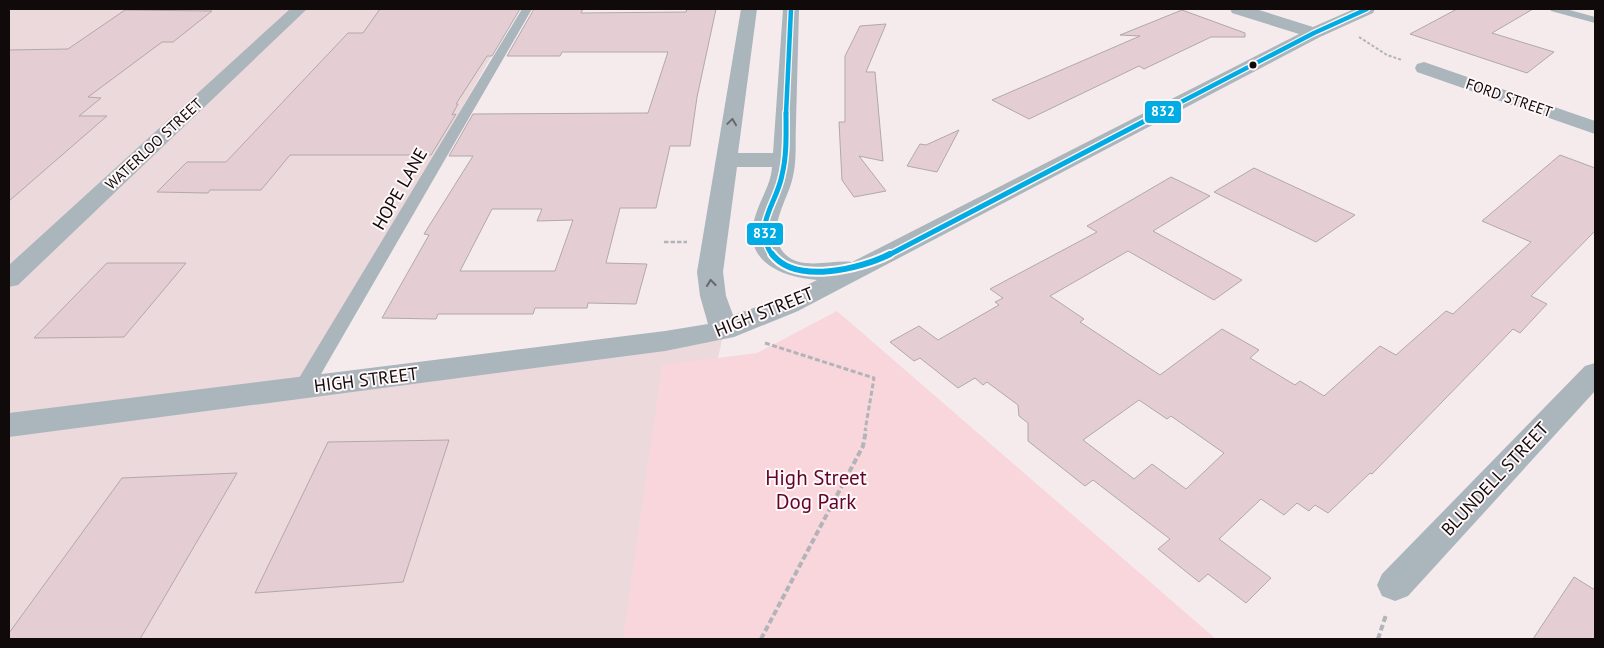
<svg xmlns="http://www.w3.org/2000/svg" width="1604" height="648" viewBox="0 0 1604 648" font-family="'PT Sans',sans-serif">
<rect width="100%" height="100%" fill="#f5ebed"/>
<!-- built -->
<path fill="#ecd9dc" d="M9 9H518L304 388 724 330 659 639H9Z"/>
<!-- green -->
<path fill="#f9d6dc" d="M837 311 1216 639H623L662 365 757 353Z"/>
<!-- building -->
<g fill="#e5ced3" stroke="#b0a8aa" fill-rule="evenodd">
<path d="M380 9H520L492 56H487L456 104H458L452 115 456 114 431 155H290L261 190H210L208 193 157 192 187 162H226L348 33H363Z"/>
<path d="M534 9H583L581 13 686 12 687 9H716L697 97 690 146H670L656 208H620L606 263 647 264 636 304 588 303 587 308H535L533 314H438L436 319 382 318 429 235 424 234 473 156H449L473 114 648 113 668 52H562L560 56H507ZM492 209H542L537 221 573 220 555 271H460Z"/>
<path d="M1457 9H1533L1492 33 1554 52 1527 73 1410 34Z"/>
<path d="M125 10 212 11 173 42H162L88 97 101 98 79 116H107L9 201V50L68 49Z"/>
<path d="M1182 10 1245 33V37H1211L1144 69 1139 66 1029 119 992 100 1140 36 1120 35Z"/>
<path d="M886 24 866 72H875L883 161 859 156 886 191 854 197 842 180 839 122H845V56L860 26Z"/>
<path d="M959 130 937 172 907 166 920 144 926 145Z"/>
<path d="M1560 155 1595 168V231L1531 296 1547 304 1520 333 1513 329 1372 474 1370 473 1328 513 1315 505 1309 511 1297 503 1284 515 1261 499 1219 539 1271 578 1246 603 1208 574 1199 582 1158 549 1170 539 1093 480 1085 486 1028 441V423L1019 416 1018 405 987 382 983 385 975 378 958 388 920 358 914 361 890 342 919 326 938 340 999 305 995 302 1003 298 990 289 1097 232 1087 226 1171 177 1210 196 1153 231 1242 280 1214 300 1128 251 1050 296 1084 319 1080 322 1160 375 1222 329 1259 350 1250 358 1295 385 1300 381 1324 396 1380 346 1396 355 1446 311 1453 314 1531 242 1482 221ZM1139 400 1167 419 1171 416 1224 453 1186 489 1152 464 1134 479 1083 440Z"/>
<path d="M1254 168 1355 215 1316 242 1214 192Z"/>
<path d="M107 263H186L124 337 34 338Z"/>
<path d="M449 440 403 582 255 593 328 442Z"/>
<path d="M237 473 140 639H9V633L122 478Z"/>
<path d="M1574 577 1595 590V639H1533Z"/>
</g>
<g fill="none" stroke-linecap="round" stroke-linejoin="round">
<!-- path-far3 -->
<path stroke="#b1b4b9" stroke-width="2" stroke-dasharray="3 2" stroke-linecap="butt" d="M1359 37 1387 55 1402 60"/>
<!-- path-far2 -->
<path stroke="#b1b4b9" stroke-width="2.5" stroke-dasharray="4.5 2" stroke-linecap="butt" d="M664 242H687"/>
<!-- path-far1 -->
<path stroke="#b1b4b9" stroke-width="3" stroke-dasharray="5 2.5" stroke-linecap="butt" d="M765 343 874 378 865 431"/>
<!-- path -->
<g stroke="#b1b4b9" stroke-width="4" stroke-dasharray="6 3" stroke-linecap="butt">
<path d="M761 639 863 446 866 430"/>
<path d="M1378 639 1386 615"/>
</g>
<!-- lane -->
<g fill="#aab5bc" fill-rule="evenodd">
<path d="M522 9H532L310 393 303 395 296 393 294 388 296 383Z"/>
<path d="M1550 9H1566L1595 17V23L1551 11Z"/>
</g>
<!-- street -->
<g fill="#aab5bc" fill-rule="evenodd">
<path d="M290 9H307L18 285 9 287V265Z"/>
<path d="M741 9H757L738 153H773L783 9H799C798 47 797 85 796 123 795 141 797 160 793 176 789 198 767 227 781 249 796 273 831 259 852 262L1299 34 1232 13 1230 9H1256L1313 27 1354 9H1375L1373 13 1320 37 798 311 734 337 665 351 9 437V413L665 331 708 324 700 296 697 272ZM737 167H772C771 184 761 198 756 214 740 260 779 277 817 280L780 299 733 315 726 296 723 272Z"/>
<path d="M1424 62 1595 121V134L1417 72 1415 68 1417 64Z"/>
<path d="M1595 363V391L1408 596 1395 601 1382 596 1377 585 1382 574 1585 366Z"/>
</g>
<!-- bus-1-far2 casing -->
<g stroke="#fff7f8" stroke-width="7">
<g id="bus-1-far2">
<path d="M786 114 791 9"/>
<path d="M1158 114 1314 33 1367 9"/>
</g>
</g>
<!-- bus-1-far1 casing -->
<g stroke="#fff7f8" stroke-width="8">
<g id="bus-1-far1">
<path d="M773 256C751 226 777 204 782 175 787 155 786 133 786 113"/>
<path d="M887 256 1160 113"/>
</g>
</g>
<!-- bus-1 casing -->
<g stroke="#fff7f8" stroke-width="10">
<path id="bus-1" d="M772 254C795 285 861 269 890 254"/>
</g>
<!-- bus-1-far2 -->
<use href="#bus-1-far2" stroke="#01ace4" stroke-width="4.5"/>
<!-- bus-1-far1 -->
<use href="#bus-1-far1" stroke="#01ace4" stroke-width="5"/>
<!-- bus-1 -->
<use href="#bus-1" stroke="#01ace4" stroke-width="6"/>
</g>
<!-- one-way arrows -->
<defs><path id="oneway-chevron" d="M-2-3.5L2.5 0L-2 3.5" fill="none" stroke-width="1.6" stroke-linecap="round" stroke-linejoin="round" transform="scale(1.25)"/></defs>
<g stroke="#65686c">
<use href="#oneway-chevron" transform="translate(732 122) rotate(-82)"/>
<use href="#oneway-chevron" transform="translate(711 283) rotate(-96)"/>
</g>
<!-- markers -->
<circle fill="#100a0b" stroke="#fff7f8" stroke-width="2" cx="1253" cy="65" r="4.5"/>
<g text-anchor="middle" stroke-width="4" stroke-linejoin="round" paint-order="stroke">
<!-- far-street labels -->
<g font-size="15" fill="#100a0b" stroke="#fff7f8">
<text transform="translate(1509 98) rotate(19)" y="5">FORD STREET</text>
<text transform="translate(154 144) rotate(-43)" y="5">WATERLOO STREET</text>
</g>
<!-- street labels -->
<g font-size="18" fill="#100a0b" stroke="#fff7f8">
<text transform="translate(400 189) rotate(-60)" y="6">HOPE LANE</text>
<text transform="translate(764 312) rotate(-22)" y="6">HIGH STREET</text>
<text transform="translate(366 380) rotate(-7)" y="6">HIGH STREET</text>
<text transform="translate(1495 479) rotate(-47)" y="6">BLUNDELL STREET</text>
</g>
<!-- near-park labels -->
<g font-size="21" fill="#600529" stroke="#fff7f8">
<text x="816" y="485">High Street<tspan x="816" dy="24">Dog Park</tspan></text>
</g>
</g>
<g stroke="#fff7f8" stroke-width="2">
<rect x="1144" y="100" width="38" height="24" rx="5" fill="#01ace4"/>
<rect x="746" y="222" width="38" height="24" rx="5" fill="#01ace4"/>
</g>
<g font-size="14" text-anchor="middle" font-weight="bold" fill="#fff">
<text x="1163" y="116">832</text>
<text x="765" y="238">832</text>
</g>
<!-- border -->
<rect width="1604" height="648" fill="none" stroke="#100a0b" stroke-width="20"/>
</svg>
